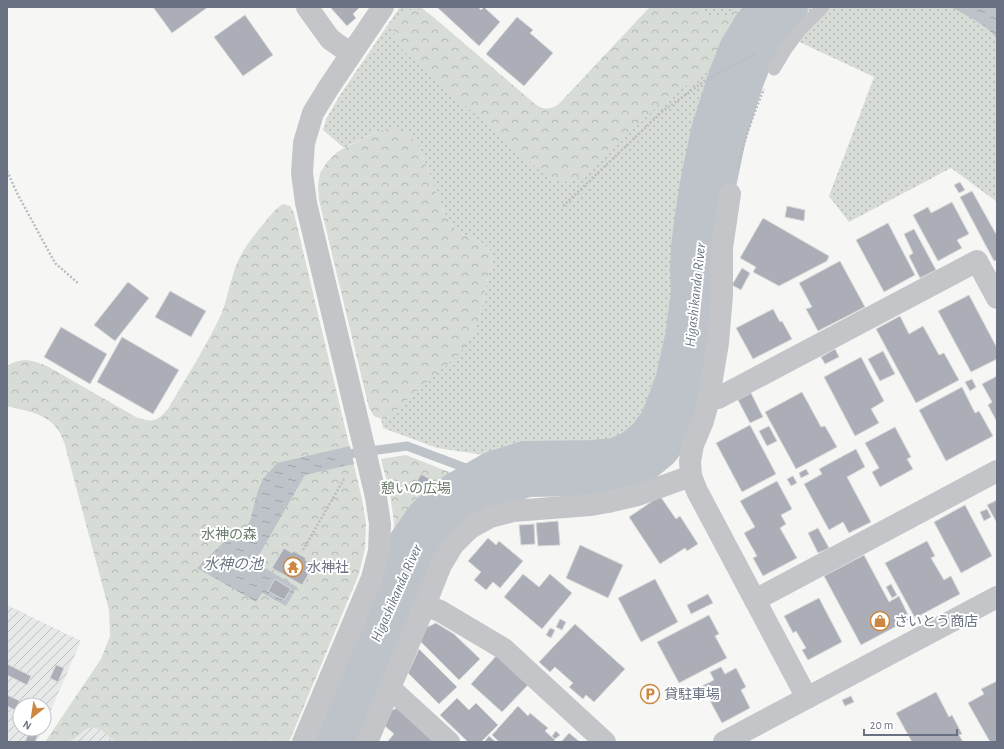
<svg xmlns="http://www.w3.org/2000/svg" width="1004" height="749" viewBox="0 0 1004 749" font-family="'Alegreya Sans','Noto Sans JP',sans-serif">
<defs>
<pattern id="industrial-furrows" width="10" height="10" patternUnits="userSpaceOnUse"><rect width="10" height="10" fill="#e7e8e8"/><path d="M-1 1l2-2M0 10L10 0M9 11l2-2" fill="none" stroke="#bfc0c1"/></pattern>
<pattern id="grass-dots" width="8" height="8" patternUnits="userSpaceOnUse"><rect width="8" height="8" fill="#d7ddd6"/><path d="M2 2h.1M6 6h.1" fill="none" stroke="#b2b8b3" stroke-width="1.8" stroke-linecap="round"/></pattern>
<pattern id="forest-crowns" width="20" height="18" patternUnits="userSpaceOnUse"><rect width="20" height="18" fill="#d7ddd6"/><path d="M2 6a3 3 0 1 1 6 0M12 15a3 3 0 1 1 6 0" fill="none" stroke="#b2b8b3"/></pattern>
<pattern id="water-ripples" width="26" height="14" patternUnits="userSpaceOnUse"><rect width="26" height="14" fill="#bec3c9"/><path d="M2 4q2-2 4 0t4 0M15 11q2-2 4 0t4 0" fill="none" stroke="#9ea3a9"/></pattern>
</defs>
<rect width="100%" height="100%" fill="#f6f7f5"/>
<!-- industrial -->
<g fill="url(#industrial-furrows)">
<path d="M7 605 81 641 44 726V705H20V729H43L37 742H7Z"/>
<path d="M92 727 101 730 115 742H70L85 730Z"/>
</g>
<!-- grass -->
<g fill="url(#grass-dots)">
<path d="M400 7H421L536 105C545 110 548 110 558 105L650 7H762L749 22 734 47 723 74 714 101 706 129 694 187 688 222 685 246 684 292 679 335 669 378 654 418 644 434 630 445 613 452 593 454 484 455 437 448 383 428 381 419 389 416 479 319 492 259 490 250 482 243 464 235 454 228 446 217 419 147 378 131 344 148 323 130 326 119 340 95Z"/>
<path d="M800 7H997V202L951 168 849 222 829 196 874 77 778 32 788 19Z"/>
</g>
<!-- forest -->
<g fill="url(#forest-crowns)">
<path d="M650 7H697L705 13 714 17 725 16 735 7H762L749 22 734 47 719 62 658 106 587 173 572 182 557 181 542 173 402 50 394 37 393 23 402 11 417 9 432 16 536 105C545 110 548 110 558 105Z"/>
<path d="M393 128 409 134 419 147 446 217 454 228 464 235 482 243 490 250 492 259 479 319 471 339 457 356 389 416 381 419 374 416 369 408 319 200 318 186 320 173 327 162 337 152 378 131Z"/>
<path d="M283 204 290 206 294 213 362 499 366 524 365 549 359 574 289 742H115L101 730 92 727 85 730 70 742H45L101 659 110 636 109 610 64 442C62 438 61 434 58 430 47 413 25 411 7 406V366C22 357 32 360 47 366L136 417C153 423 156 422 168 409 185 379 204 350 219 319 226 305 228 289 233 275 238 255 251 239 264 223 270 216 275 209 283 204Z"/>
<path d="M406 455 472 481 454 491 425 517 392 563 394 523 390 494 381 459Z"/>
</g>
<!-- water -->
<g fill="url(#water-ripples)">
<path d="M951 7H997V39C986 24 967 16 951 7Z"/>
<path d="M350 446 354 464 305 475 255 562 297 587 286 606 262 593 256 602 197 568 223 543 238 538 250 521 258 490 263 479 277 463Z"/>
</g>
<g fill="none" stroke-linecap="round" stroke-linejoin="round">
<!-- stream -->
<path stroke="#bec3c9" stroke-width="9" d="M341 455 407 446 495 479"/>
<!-- river -->
<path stroke="#bec3c9" stroke-width="56" d="M332 742 411 553 432 523 460 499 495 479 526 469 593 468 616 466 636 458 654 443 667 425 683 383 693 338 699 293 698 270 699 247 702 224 707 189 719 132 736 79 746 53 760 30 780 7"/>
</g>
<!-- building -->
<g fill="#abaeb6" stroke="#d8d9d7">
<path d="M153 7H208L172 33Z"/>
<path d="M330 7H360L353 14 356 18 347 26Z"/>
<path d="M439 7H478L481 10 484 7 500 22 479 46 438 8Z"/>
<path d="M245 15 273 55 243 76 214 37Z"/>
<path d="M517 17 533 30 530 33 553 53 524 86 486 54Z"/>
<path d="M960 182 965 190 959 193 954 185Z"/>
<path d="M972 191 996 234 997 233V260L994 261 960 197Z"/>
<path d="M952 202 969 234 957 240 962 248 938 261 913 215 928 207 931 213Z"/>
<path d="M787 206 805 210 804 221 785 217Z"/>
<path d="M763 218 829 256 827 261 779 286 753 272 756 267 740 258Z"/>
<path d="M888 223 915 275 884 292 856 240Z"/>
<path d="M914 229 936 270 920 278 909 256 913 253 904 234Z"/>
<path d="M840 261 865 307 818 331 806 309 812 307 799 283Z"/>
<path d="M742 268 750 273 741 290 732 285Z"/>
<path d="M128 282 149 298 115 341 94 325Z"/>
<path d="M170 291 206 311 191 337 155 317Z"/>
<path d="M969 295 997 348V359L971 372 938 311Z"/>
<path d="M773 309 780 322 782 321 792 339 753 359 736 328Z"/>
<path d="M900 316 909 334 923 326 939 355 944 353 959 380 916 403 876 329Z"/>
<path d="M61 327 107 354 90 384 44 357Z"/>
<path d="M122 337 179 370 153 414 97 382Z"/>
<path d="M835 349 839 357 825 364 821 357Z"/>
<path d="M883 351 895 374 880 381 868 359Z"/>
<path d="M861 357 884 401 871 409 879 423 855 436 824 377Z"/>
<path d="M997 376V422L988 405 992 402 982 384Z"/>
<path d="M972 379 976 387 970 391 965 382Z"/>
<path d="M962 387 975 413 979 411 993 436 946 461 919 410Z"/>
<path d="M802 392 821 427 825 426 837 447 796 469 765 412Z"/>
<path d="M751 393 763 417 750 423 738 400Z"/>
<path d="M750 425 776 474 742 492 716 443Z"/>
<path d="M769 426 777 441 767 446 759 431Z"/>
<path d="M895 427 911 457 907 459 913 469 880 487 872 472 879 468 865 443Z"/>
<path d="M856 449 865 467 847 477 871 522 849 533 843 522 829 530 804 484 822 474 819 469Z"/>
<path d="M806 469 809 474 801 478 799 473Z"/>
<path d="M421 474 435 482 427 496 413 488Z"/>
<path d="M793 476 797 483 791 486 787 479Z"/>
<path d="M777 481 792 509 781 515 786 524 780 528 797 558 763 576 753 558 757 556 744 533 755 527 740 501Z"/>
<path d="M660 496 676 519 680 516 698 544 687 551 685 548 660 564 629 517Z"/>
<path d="M997 500V523L987 505Z"/>
<path d="M965 505 992 556 961 573 934 522Z"/>
<path d="M987 509 991 517 984 521 980 512Z"/>
<path d="M558 521 560 545 538 546 536 523Z"/>
<path d="M534 524 535 544 521 545 519 525Z"/>
<path d="M818 528 829 548 818 553 808 533Z"/>
<path d="M488 538 496 545 499 541 523 561 500 588 493 582 486 590 474 580 481 572 468 561Z"/>
<path d="M927 541 935 556 931 558 944 580 951 576 960 594 915 618 885 563Z"/>
<path d="M580 545 623 565 608 598 566 578Z"/>
<path d="M284 548 292 553 293 551 306 558 305 560 314 565 302 585 272 568Z"/>
<path d="M864 555 889 602 899 596 910 619 861 645 824 576Z"/>
<path d="M523 574 539 587 550 574 572 593 542 629 504 597Z"/>
<path d="M275 579 291 589 284 600 268 591Z"/>
<path d="M655 579 678 622 641 642 618 598Z"/>
<path d="M891 584 897 595 892 598 886 587Z"/>
<path d="M708 594 713 603 691 614 687 605Z"/>
<path d="M819 598 842 642 808 660 802 650 806 648 796 631 793 633 784 616Z"/>
<path d="M709 615 719 634 715 636 727 658 679 683 657 642Z"/>
<path d="M560 619 566 622 562 630 556 627Z"/>
<path d="M436 623 454 634 480 659 459 680 420 641 425 628Z"/>
<path d="M575 624 625 669 594 702 586 695 583 699 569 687 573 683 555 667 550 672 539 662Z"/>
<path d="M550 628 555 630 551 638 546 635Z"/>
<path d="M419 649 457 687 439 704 408 673Z"/>
<path d="M497 655 529 684 502 712 471 684Z"/>
<path d="M7 664 31 676 27 685 7 675Z"/>
<path d="M56 665 64 668 58 682 50 678Z"/>
<path d="M721 667 725 674 736 668 746 687 741 690 750 708 722 723 702 686 714 680 710 672Z"/>
<path d="M997 681V741L995 742H990L968 703 984 694 981 689Z"/>
<path d="M936 692 949 717 952 715 962 734 959 735 963 742H912L896 713Z"/>
<path d="M7 695 20 701 15 710 7 706Z"/>
<path d="M851 696 854 702 845 706 842 700Z"/>
<path d="M457 698 469 710 476 703 498 725 481 742H468L440 715Z"/>
<path d="M518 706 528 716 530 713 548 728 545 731 555 740 554 742H499L492 735Z"/>
<path d="M398 708 435 742H387L394 734 385 726 392 710Z"/>
<path d="M30 729H37L40 730 35 742H25Z"/>
<path d="M556 731 560 735 555 739 552 736Z"/>
<path d="M569 733 580 742H561Z"/>
<path d="M489 736 496 742H484Z"/>
</g>
<g fill="none" stroke-linecap="round" stroke-linejoin="round">
<!-- path -->
<g stroke="#bbbcc0" stroke-width="2.5" stroke-dasharray="2 2" stroke-linecap="butt">
<path d="M737 169C744 142 753 115 764 89"/>
<path d="M7 171 18 195 55 263 79 284"/>
<path d="M563 206 663 111 706 80 756 54"/>
<path d="M303 550 344 479"/>
</g>
<!-- lane -->
<path stroke="#c4c5c9" stroke-width="13" d="M774 69 786 49 800 30 823 7"/>
<!-- street -->
<g stroke="#c4c5c9" stroke-width="22">
<path d="M307 7 330 39 351 54"/>
<path d="M730 194 722 248V295L718 343 708 403 703 421 693 445 690 461 691 476 697 491 807 698"/>
<path d="M709 396 718 398 977 261 997 298"/>
<path d="M755 600 997 471"/>
<path d="M425 605 441 565 453 545 470 528 490 517 513 511 591 505 608 502 638 495 691 476"/>
<path d="M390 688 449 742"/>
<path d="M303 742 372 578 379 551 380 524 376 497 306 203 302 173 304 143 313 113 329 87 383 7"/>
<path d="M367 742 425 605 440 611 504 649 605 742"/>
<path d="M724 742 997 597"/>
</g>
</g>
<!-- icons -->
<defs>
<g id="temple-ring" transform="scale(1)"><circle r="9.5" fill="#fff" stroke="#cc8740" stroke-width="1.5"/><path d="M0-6L5-2H3V0L6.5 2.5H4V6H1.5V3h-3V6H-4V2.5H-6.5L-3 0V-2H-5Z" fill="#cc8740"/></g>
<g id="shop-ring" transform="scale(1)"><circle r="9.5" fill="#fff" stroke="#cc8740" stroke-width="1.5"/><path d="M-5-2.5h2.3a2.7 3.5 0 0 1 5.4 0H5L5.5 6h-11ZM-1.5-2.5h3a1.5 2.3 0 0 0-3 0Z" fill="#cc8740"/></g>
<g id="parking-ring" transform="scale(1)"><circle r="9.5" fill="#fff" stroke="#cc8740" stroke-width="1.5"/><path d="M-3.5-5.5H1a3.5 3.5 0 0 1 0 7H-1V5.5H-3.5ZM-1-3.4V-.6H.8a1.4 1.4 0 0 0 0-2.8Z" fill="#cc8740"/></g>
</defs>
<g fill-rule="evenodd">
<use href="#temple-ring" x="293" y="567"/>
<use href="#shop-ring" x="880" y="621"/>
<use href="#parking-ring" x="650" y="694"/>
</g>
<g text-anchor="middle" stroke-width="4" stroke-linejoin="round" paint-order="stroke">
<!-- park labels -->
<g font-size="14" fill="#687a69" stroke="#fff">
<text x="416" y="493">憩いの広場</text>
<text x="229" y="539">水神の森</text>
</g>
<!-- poi labels -->
<g font-size="14" fill="#6a7182" stroke="#fff" text-anchor="start">
<text x="307" y="572">水神社</text>
<text x="894" y="626">さいとう商店</text>
<text x="664" y="699">貸駐車場</text>
</g>
<!-- water labels -->
<g font-size="15" font-style="italic" fill="#6b7684" stroke="#fff">
<text transform="translate(695 295) rotate(-84)" y="5">Higashikanda River</text>
<text x="233" y="569">水神の池</text>
<text transform="translate(396 593) rotate(-66)" y="5">Higashikanda River</text>
</g>
</g>
<!-- border -->
<rect width="1004" height="749" fill="none" stroke="#6a7182" stroke-width="16"/>
<!-- north arrow -->
<g transform="translate(32 717) rotate(210)"><circle r="19" fill="#ffffff" stroke="#c3c6cd"/>
<path d="M0-3L7 15L0 10L-7 15Z" fill="#cc8740"/>
<text y="-6" font-size="11" font-weight="bold" text-anchor="middle" fill="#6a7182">N</text>
</g>
<!-- scale -->
<path d="M864 729v6h93v-6" fill="none" stroke="#6a7182" stroke-width="2"/>
<text x="870" y="729" font-size="12" fill="#6a7182" stroke="#ffffff" stroke-width="3" paint-order="stroke">20 m</text>
</svg>
